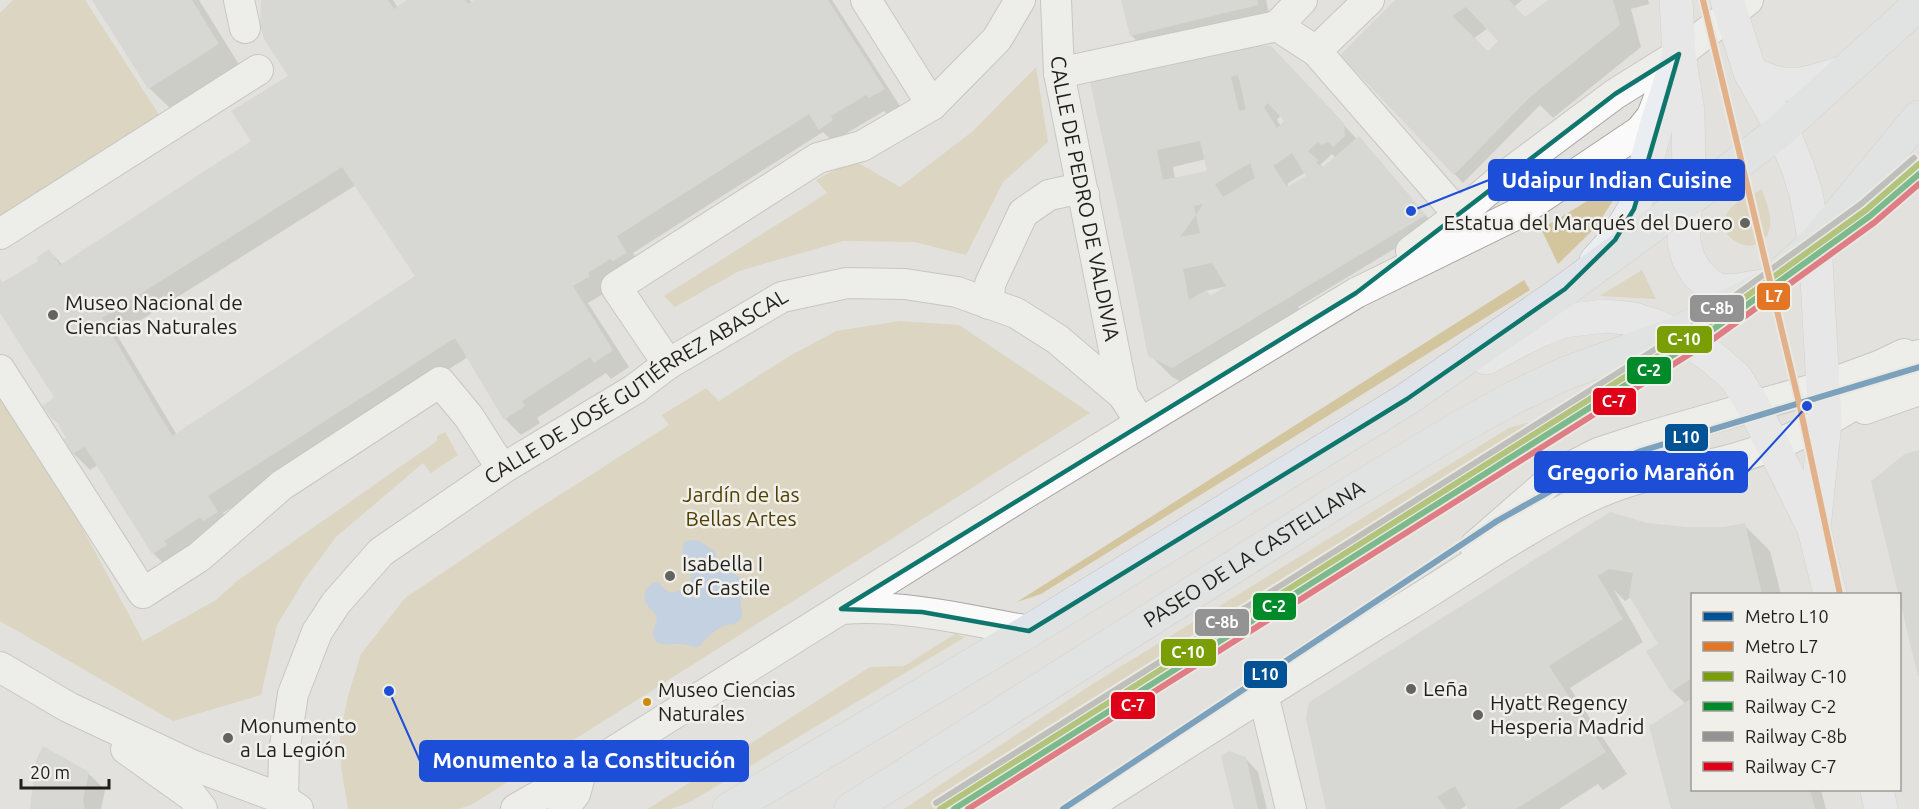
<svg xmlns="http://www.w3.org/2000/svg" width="1919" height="809" viewBox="0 0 1919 809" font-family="Ubuntu,sans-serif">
<rect width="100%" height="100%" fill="#e2e1dd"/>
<!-- green -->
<g fill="#d3c69f">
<path d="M13 0H85L160 116 0 219V13Z"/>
<path d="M1036 67 1048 142 1003 182 966 255 915 242 843 241 739 271 675 307 664 296 827 193 816 180 853 160 900 187 973 131Z"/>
<path d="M1614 185 1621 188 1596 227 1558 264 1541 229Z"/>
<path d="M1762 189C1765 200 1772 214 1770 226 1765 265 1705 238 1730 209 1738 200 1752 195 1762 189Z"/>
<path d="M1642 270 1656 299 1600 296Z"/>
<path d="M1524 280 1530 290 1041 594 1017 602Z"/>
<path d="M900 321 959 325 1090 413 471 805 458 809H350L348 808 341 768 340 735 348 696 361 654 405 598 533 512 669 425 662 415 706 388 719 401 788 357 836 331Z"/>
<path d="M0 375 143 641 216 600 237 581 437 441V436L445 432 458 455 431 473 423 463 336 537 305 579 277 625 261 695 173 721 0 621Z"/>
<path d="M1527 423H1542L1553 426 951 806 952 809H904L1094 683 1509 428Z"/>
<path d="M955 634 965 637 690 802 671 809H648L870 667 904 666Z"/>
</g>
<!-- water -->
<path fill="#a0bde6" d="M692 540 699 541 715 551C716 555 717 561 719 564 725 573 737 572 742 581 746 587 742 594 741 600 739 606 744 612 741 618 737 626 731 623 724 626 714 630 706 639 698 647 692 647 687 644 680 644 671 643 654 649 653 634 652 628 659 622 656 616 655 612 649 609 647 605 641 595 647 582 659 582 670 599 679 592 691 582 692 567 678 557 684 542Z"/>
<!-- shadow -->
<g fill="#0003" fill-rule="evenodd">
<path d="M94 0H199L240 66 171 109 149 88Z"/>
<path d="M263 0H393L398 8 409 0H470L472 3 476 0H832L900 106 887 114 884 111 847 133 849 138 837 145 823 132 633 253 643 270 588 303 629 367 611 379 606 373 537 418 540 423 521 435 505 419 468 357 223 513 234 529 170 570 153 553 98 465 90 470 73 453 69 439 62 427 53 418 56 398 0 310V283L3 284 40 261 49 251 63 265 253 141 290 76ZM356 185 417 277 177 435 117 335Z"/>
<path d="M1122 0H1266L1270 18 1144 48 1131 35Z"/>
<path d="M1397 0H1522L1514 7 1525 19 1551 0H1648L1649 4 1631 9 1641 47 1553 118 1540 105 1463 183 1342 55ZM1488 28 1500 41 1517 85 1473 39Z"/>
<path d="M1284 61 1356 138 1357 141 1368 147 1434 225 1298 307 1307 322 1195 389 1172 377 1150 355 1091 83ZM1281 115 1286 121 1281 126 1277 120ZM1332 154 1336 158 1324 168 1320 165ZM1206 159 1208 172 1175 179 1173 167ZM1306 172 1308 176 1289 188 1287 184ZM1229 286 1212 297 1205 291Z"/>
<path d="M1647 524 1686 529 1725 528 1744 525 1770 551 1781 594H1692V790H1821L1826 809H1671L1686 704 1672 691 1660 644 1631 597 1625 601 1614 590 1643 642 1570 688 1627 774 1603 790 1598 784 1559 809H1470L1467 805 1461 809H1328Z"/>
<path d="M1245 758 1258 772 1267 809H1235Z"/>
<path d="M88 773 105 790 101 809H31Z"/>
</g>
<!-- building -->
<g fill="#cbcac8" fill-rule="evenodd">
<path d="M92 0H192L219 44 148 89Z"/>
<path d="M261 0H388L394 9 407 0H465L468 4 474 0H828L885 89 869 98 866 95 831 116 833 120 819 130 809 114 617 236 627 253 613 261 610 259 588 273 590 276 573 286 613 350 594 363 590 357 522 401 525 406 504 420 455 338 208 496 218 512 203 521 200 517 164 541 167 545 152 554 85 447 72 454 63 439 66 438 55 418 52 419 42 406 54 397 0 313V279L3 282 38 261 37 257 49 249 60 265 251 141 231 111 288 76 264 39 260 25ZM342 167 415 276 172 436 102 318Z"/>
<path d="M1121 0H1257L1258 5 1130 36Z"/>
<path d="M1395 0H1509L1525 17 1548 0H1613L1620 25 1530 97 1454 175 1340 55ZM1466 7 1498 41 1488 51 1452 16Z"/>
<path d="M1255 45 1271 46 1344 123 1345 136 1333 147 1328 142 1321 145 1318 142 1308 151 1318 160 1316 162 1322 168 1359 136 1426 215 1172 368 1148 356 1131 270 1090 82ZM1238 75 1246 109 1239 111 1231 77ZM1268 103 1284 121 1277 128 1264 107ZM1200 141 1207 171 1163 180 1157 150ZM1292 153 1306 176 1287 187 1273 166ZM1250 163 1255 178 1223 197 1215 184ZM1203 204 1196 215 1200 233 1180 237 1196 215 1194 206ZM1212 263 1226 286 1210 296 1206 290 1189 300 1183 269Z"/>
<path d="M1919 450V676H1918L1871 481 1905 454Z"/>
<path d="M1610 512 1647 523 1686 527H1724L1745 523 1762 594H1692V678L1671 692 1646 651 1658 644 1629 596 1633 573 1609 569 1598 576 1623 619 1549 666 1606 752 1516 809H1468L1455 786 1437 797 1446 809H1326L1306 718 1309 702Z"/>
<path d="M1692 698V790H1810L1815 809H1671L1649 726Z"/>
<path d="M43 746 89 772 83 800 85 809H30L36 760Z"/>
<path d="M1229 751 1246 757 1258 809H1234L1221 756Z"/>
</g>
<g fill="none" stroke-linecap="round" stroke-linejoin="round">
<!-- minor casing -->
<g stroke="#a7a6a3" stroke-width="32">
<g id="minor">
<path d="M239 0 245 28"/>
<path d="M866 0 932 105"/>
<path id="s1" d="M1056 0 1059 73 1123 395"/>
<path d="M1277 26 1302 0"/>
<path d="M1316 51 1369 0"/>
<path d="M1059 73 1277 26 1316 51 1459 215"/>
<path d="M0 234 258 70"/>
<path d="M1411 251 1459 215 1501 179 1615 94 1679 54 1748 0"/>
<path d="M989 304 990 284 1023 213 1049 195 1072 190 1084 194"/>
<path d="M668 364 616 287 818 158 862 146 932 105 997 39 1020 0"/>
<path d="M0 370 143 593 199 557 282 485 440 382 469 417 502 469"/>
<path d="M1865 409 1919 390"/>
<path d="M1475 546 1559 473 1598 453 1647 437 1824 386 1881 365 1904 354"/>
<path d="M842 609C904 604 967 620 1029 631"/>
<path d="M0 667 68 707 192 765 283 799 298 809"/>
<path d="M1263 694 1291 809"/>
<path d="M126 749 192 796 202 809"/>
<path id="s2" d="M283 799 284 753 293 694 317 632 336 603 381 552 502 469 635 389 668 364 782 297 847 283 905 284 957 292 1016 313 1057 339 1123 395 1141 423"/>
<path d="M516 809 581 772 1021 496 1141 423 1356 293 1515 215 1640 131 1652 116 1658 100"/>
<path d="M563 809 575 794 581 772"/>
<path d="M1083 809C1192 740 1300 671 1410 604 1468 568 1526 528 1587 498 1618 483 1651 474 1684 468 1695 466 1706 466 1717 463 1793 445 1861 407 1919 355"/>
</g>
</g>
<!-- major casing -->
<g stroke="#c0bfbd" stroke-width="34">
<g id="major">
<path d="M1676 0 1679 54 1688 111 1689 180 1684 221V242L1688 258 1696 272 1707 283 1719 291 1738 290 1768 285"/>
<path d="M1727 0 1750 72 1782 129 1798 168 1806 194 1815 243 1825 422 1814 529"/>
<path d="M1750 72C1787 92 1803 85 1841 73"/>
<path d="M1596 261 1615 240 1634 209 1657 123 1678 58"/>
<path d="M1486 358 1538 331 1564 321 1605 316 1634 319 1656 326 1694 344 1712 357 1736 378 1754 407 1814 529 1830 594"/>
<path d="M1877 790 1881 809"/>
</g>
</g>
<!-- highway casing -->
<g stroke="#c0bfbd" stroke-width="34">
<g id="highway">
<path d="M729 809 1029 631 1407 399 1555 297 1728 171 1782 129 1919 4"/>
<path id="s3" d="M851 809 1344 497 1457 429 1511 399 1566 373 1675 334 1769 285 1815 243 1919 117"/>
</g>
</g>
<!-- minor -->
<use href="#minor" stroke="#fbfafa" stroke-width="30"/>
<!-- major -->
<use href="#major" stroke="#eaedf1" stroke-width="33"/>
<!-- highway -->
<use href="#highway" stroke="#dfe4eb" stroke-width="33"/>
<!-- rail-1 casing -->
<g stroke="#f1efe9" stroke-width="10">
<path id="rail-1" d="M940 809 1704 327 1866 210 1919 164"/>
</g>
<!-- rail-2 casing -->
<g stroke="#f1efe9" stroke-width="10">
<path id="rail-2" d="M954 809 1708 333 1870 216 1919 174"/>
</g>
<!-- rail-3 casing -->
<g stroke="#f1efe9" stroke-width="10">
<path id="rail-3" d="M936 803 1700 321 1861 204 1914 158"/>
</g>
<!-- rail-4 casing -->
<g stroke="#f1efe9" stroke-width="10">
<path id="rail-4" d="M968 809 1712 340 1875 222 1919 184"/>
</g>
<!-- rail-1 -->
<use href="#rail-1" stroke="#799e06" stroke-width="6"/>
<!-- rail-2 -->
<use href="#rail-2" stroke="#008a29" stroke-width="6"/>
<!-- rail-3 -->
<use href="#rail-3" stroke="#939393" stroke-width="6"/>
<!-- rail-4 -->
<use href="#rail-4" stroke="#de0118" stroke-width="6"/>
<!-- metro-1 casing -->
<g stroke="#f1efe9" stroke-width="10">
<path id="metro-1" d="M1063 809 1497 521 1574 478 1641 451 1919 367"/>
</g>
<!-- metro-2 casing -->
<g stroke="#f1efe9" stroke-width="10">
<path id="metro-2" d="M1703 0 1800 407 1840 594"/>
</g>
<!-- metro-1 -->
<use href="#metro-1" stroke="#015396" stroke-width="6"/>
<!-- metro-2 -->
<use href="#metro-2" stroke="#e37624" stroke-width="6"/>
</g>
<!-- marked area -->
<path d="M0 0H1919V809H0ZM1679 54 1634 209 1615 240 1565 289 1407 399 1029 631 922 612 841 609 1356 293 1615 94Z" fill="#e2e1dd" fill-opacity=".55" fill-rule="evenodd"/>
<path fill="none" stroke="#0f766e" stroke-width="4.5" stroke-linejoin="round" d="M1679 54 1634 209 1615 240 1565 289 1407 399 1029 631 922 612 841 609 1356 293 1615 94Z"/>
<!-- markers -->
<g fill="#646360" stroke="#f1efe9" stroke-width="2">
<circle cx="1745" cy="223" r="6"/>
<circle cx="53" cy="315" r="6"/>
<circle cx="670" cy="576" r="6"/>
<circle cx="1411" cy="689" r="6"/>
<circle cx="1478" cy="715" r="6"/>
<circle cx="228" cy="738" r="6"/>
</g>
<circle fill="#cc8b06" stroke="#f1efe9" stroke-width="2" cx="647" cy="702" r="5"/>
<g text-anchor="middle" stroke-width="5" stroke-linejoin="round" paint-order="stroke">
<!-- bus labels -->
<g font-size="20" fill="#201f1d" stroke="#f1efe9" text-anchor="start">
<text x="658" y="697">Museo Ciencias<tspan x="658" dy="24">Naturales</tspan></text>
</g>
<!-- street labels -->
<g font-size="21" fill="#201f1d" stroke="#f1efe9">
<text dy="7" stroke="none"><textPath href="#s1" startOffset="201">CALLE DE PEDRO DE VALDIVIA</textPath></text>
<text dy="7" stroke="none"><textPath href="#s2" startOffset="579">CALLE DE JOSÉ GUTIÉRREZ ABASCAL</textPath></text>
<text dy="7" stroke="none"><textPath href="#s3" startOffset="477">PASEO DE LA CASTELLANA</textPath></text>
</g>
<!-- poi labels -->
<g font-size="21" fill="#201f1d" stroke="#f1efe9" text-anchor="start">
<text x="1733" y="230" text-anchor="end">Estatua del Marqués del Duero</text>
<text x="65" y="310">Museo Nacional de<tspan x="65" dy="24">Ciencias Naturales</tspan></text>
<text x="682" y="571">Isabella I<tspan x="682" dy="24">of Castile</tspan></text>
<text x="1423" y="696">Leña</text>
<text x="1490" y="710">Hyatt Regency<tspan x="1490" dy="24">Hesperia Madrid</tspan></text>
<text x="240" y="733">Monumento<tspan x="240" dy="24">a La Legión</tspan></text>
</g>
<!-- park labels -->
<g font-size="21" fill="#513f00" stroke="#f1efe9">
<text x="741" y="502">Jardín de las<tspan x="741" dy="24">Bellas Artes</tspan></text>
</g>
</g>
<!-- callouts -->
<path fill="none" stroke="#1d4ed8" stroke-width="2" d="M1411 211L1489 180M1807 406L1747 472M389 691L420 761"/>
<g fill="#1d4ed8" stroke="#f1efe9" stroke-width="2">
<circle cx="1411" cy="211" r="6"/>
<circle cx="1807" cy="406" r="6"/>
<circle cx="389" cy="691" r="6"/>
</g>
<g fill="#1d4ed8" stroke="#1d4ed8" stroke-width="2">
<rect x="1489" y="160" width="255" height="40" rx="6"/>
<rect x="1535" y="452" width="212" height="40" rx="6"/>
<rect x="420" y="741" width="328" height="40" rx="6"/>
</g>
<g font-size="22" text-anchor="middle" font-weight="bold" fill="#fff">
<text x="1617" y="188">Udaipur Indian Cuisine</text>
<text x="1641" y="480">Gregorio Marañón</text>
<text x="584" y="768">Monumento a la Constitución</text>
</g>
<g stroke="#f1efe9" stroke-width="2">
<rect x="1756" y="282" width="35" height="29" rx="6" fill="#e37624"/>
<rect x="1689" y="294" width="56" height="29" rx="6" fill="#939393"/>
<rect x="1656" y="325" width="57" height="29" rx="6" fill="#799e06"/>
<rect x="1626" y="356" width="46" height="29" rx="6" fill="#008a29"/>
<rect x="1592" y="387" width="45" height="29" rx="6" fill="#de0118"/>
<rect x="1664" y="423" width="45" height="29" rx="6" fill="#015396"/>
<rect x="1252" y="592" width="45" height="29" rx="6" fill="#008a29"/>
<rect x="1194" y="608" width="56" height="29" rx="6" fill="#939393"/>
<rect x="1160" y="638" width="57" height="29" rx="6" fill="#799e06"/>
<rect x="1243" y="660" width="45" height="29" rx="6" fill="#015396"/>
<rect x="1110" y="691" width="46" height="29" rx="6" fill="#de0118"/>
</g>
<g font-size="16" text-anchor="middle" font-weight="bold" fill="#fff">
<text x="1774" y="302">L7</text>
<text x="1717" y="314">C-8b</text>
<text x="1684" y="345">C-10</text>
<text x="1649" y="376">C-2</text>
<text x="1614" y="407">C-7</text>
<text x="1686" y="443">L10</text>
<text x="1274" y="612">C-2</text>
<text x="1222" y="628">C-8b</text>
<text x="1188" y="658">C-10</text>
<text x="1265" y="680">L10</text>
<text x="1133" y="711">C-7</text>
</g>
<!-- legend -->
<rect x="1691" y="593" width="210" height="198" fill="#f1efe9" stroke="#9d9c97" stroke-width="1.5"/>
<rect x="1703" y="612" width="30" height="9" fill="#015396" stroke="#9d9c97" stroke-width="1.5"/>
<text x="1745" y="623" font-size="18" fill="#201f1d">Metro L10</text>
<rect x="1703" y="642" width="30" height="9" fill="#e37624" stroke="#9d9c97" stroke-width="1.5"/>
<text x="1745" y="653" font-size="18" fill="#201f1d">Metro L7</text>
<rect x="1703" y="672" width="30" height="9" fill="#799e06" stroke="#9d9c97" stroke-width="1.5"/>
<text x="1745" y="683" font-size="18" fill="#201f1d">Railway C-10</text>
<rect x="1703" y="702" width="30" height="9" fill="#008a29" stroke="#9d9c97" stroke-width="1.5"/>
<text x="1745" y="713" font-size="18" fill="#201f1d">Railway C-2</text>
<rect x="1703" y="732" width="30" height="9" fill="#939393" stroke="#9d9c97" stroke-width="1.5"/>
<text x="1745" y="743" font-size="18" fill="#201f1d">Railway C-8b</text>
<rect x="1703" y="762" width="30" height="9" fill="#de0118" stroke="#9d9c97" stroke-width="1.5"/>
<text x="1745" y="773" font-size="18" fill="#201f1d">Railway C-7</text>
<!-- scale -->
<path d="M21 779v9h88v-9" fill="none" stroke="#201f1d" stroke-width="3"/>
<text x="30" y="779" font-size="18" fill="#201f1d" stroke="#f1efe9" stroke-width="4.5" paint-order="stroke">20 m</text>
</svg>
